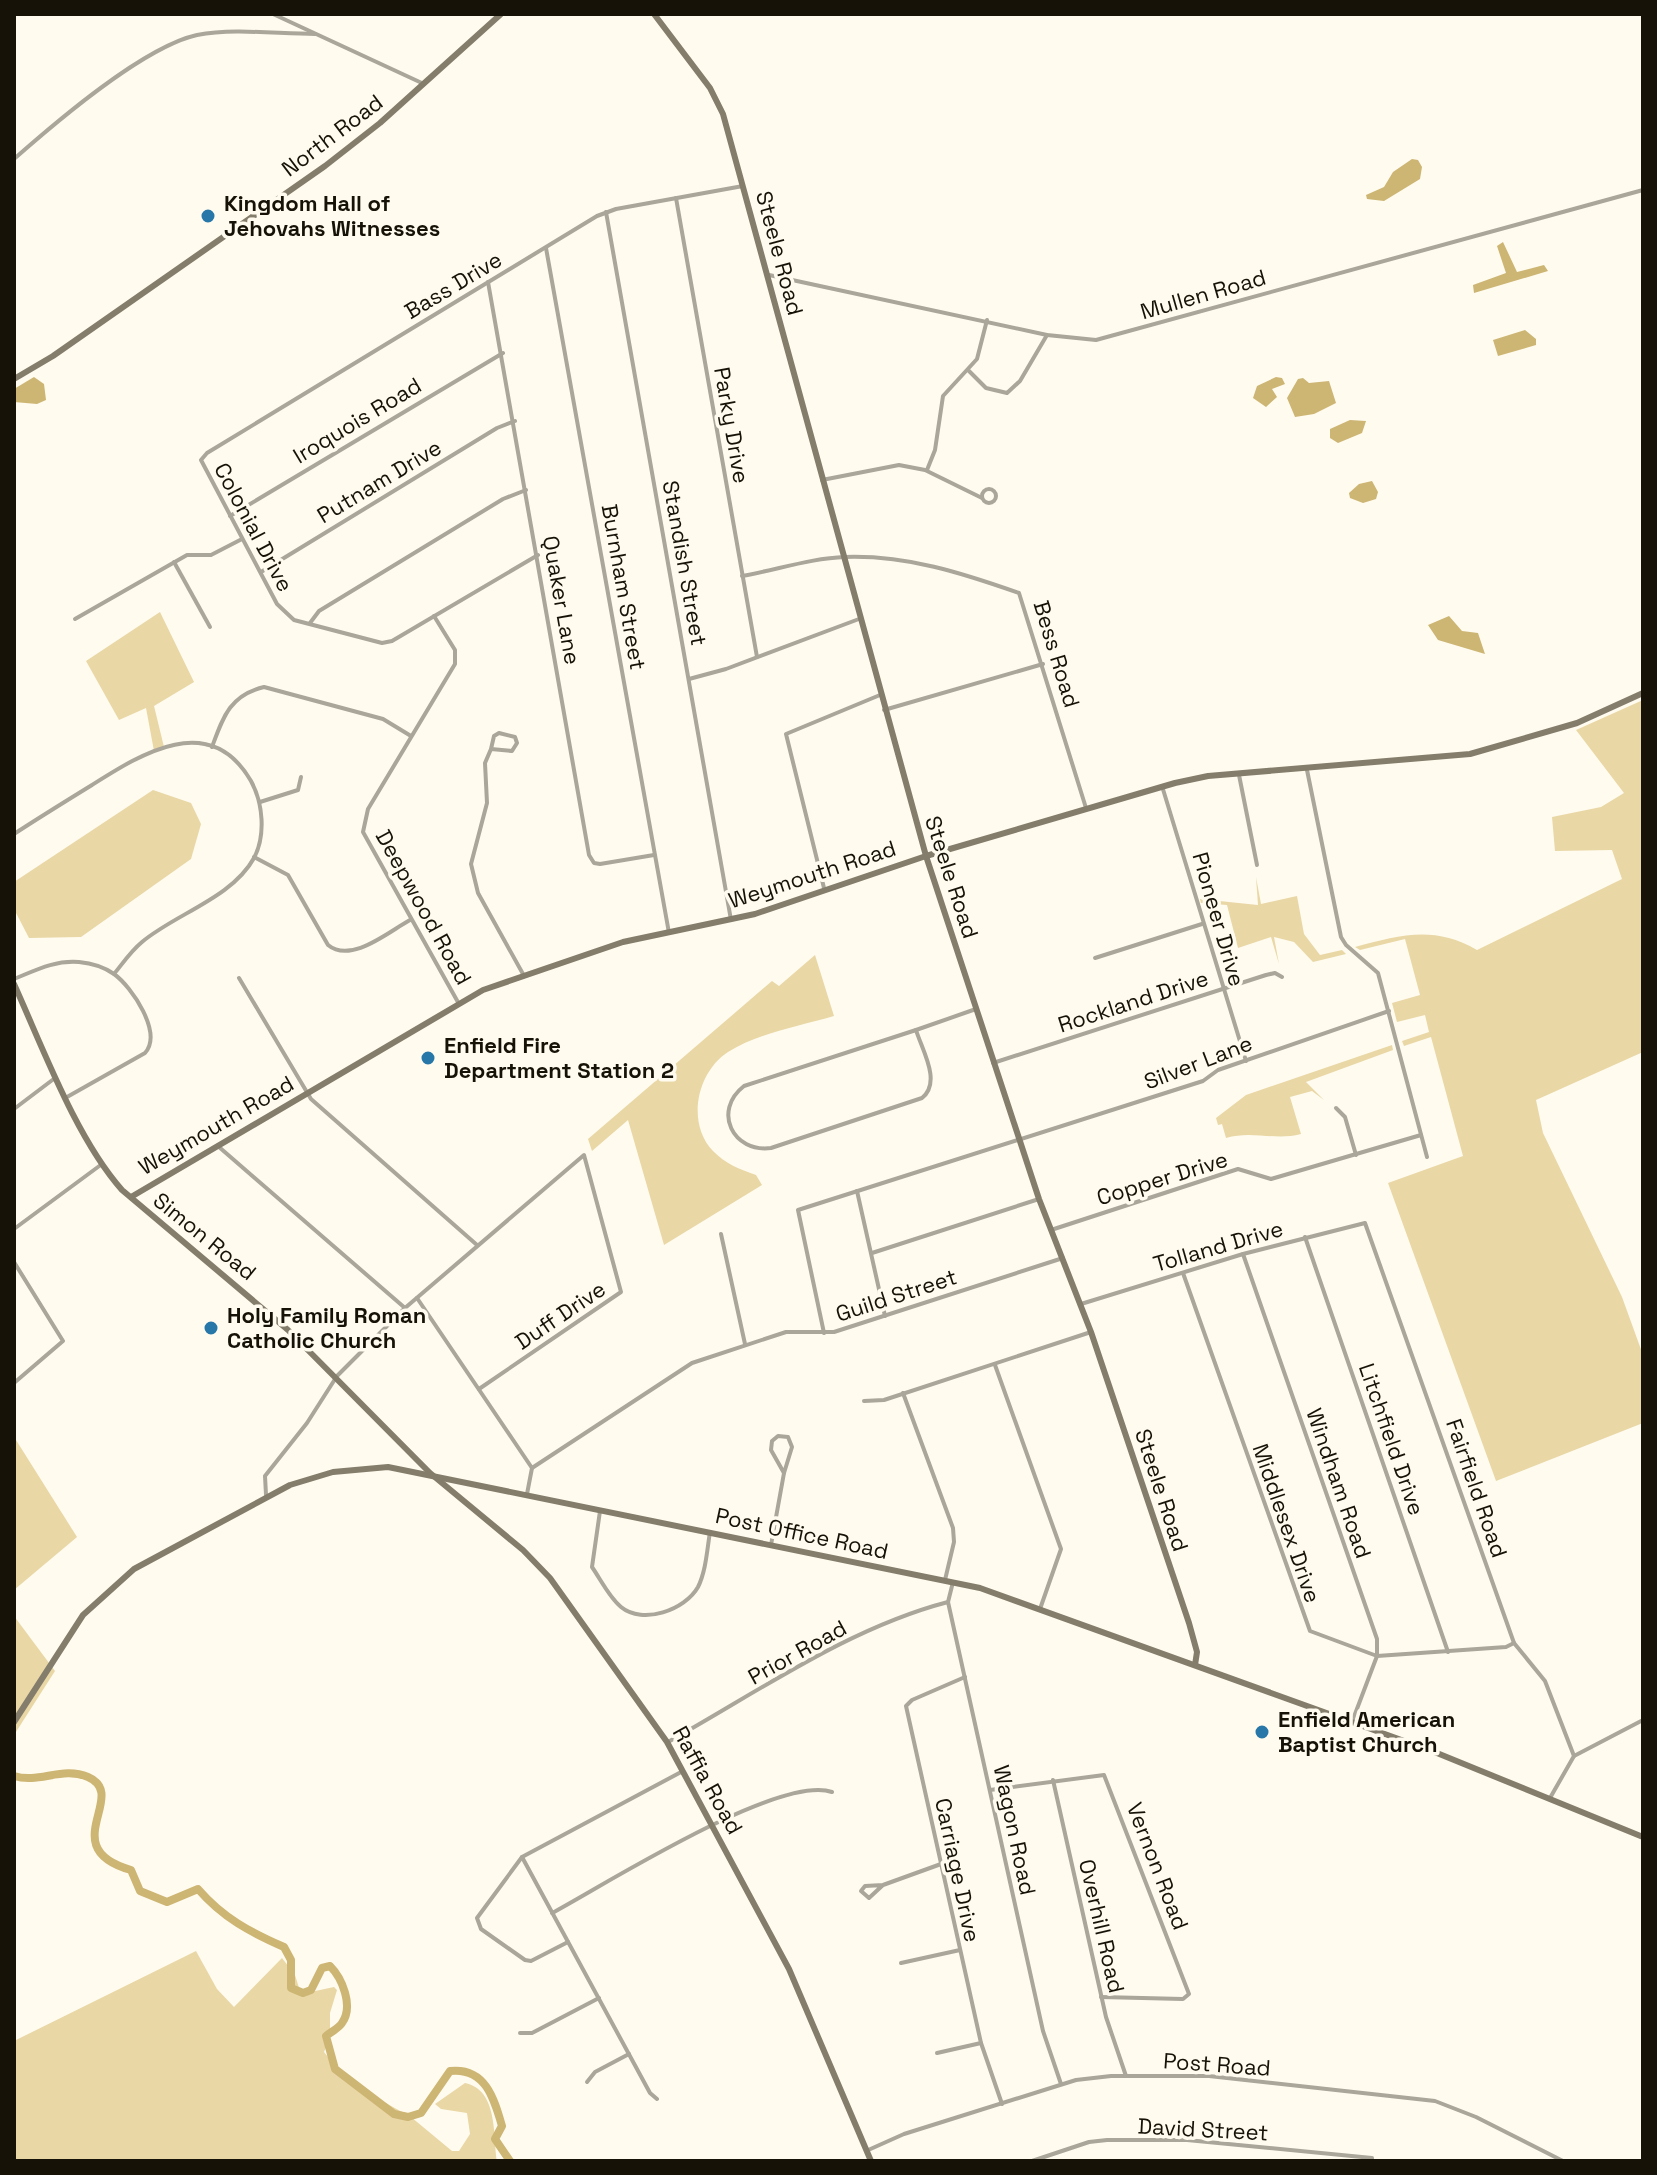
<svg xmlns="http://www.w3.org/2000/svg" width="1657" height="2175" viewBox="0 0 1657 2175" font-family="'Space Grotesk',sans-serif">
<rect width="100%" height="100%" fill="#fffbef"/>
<!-- green -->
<g fill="#e9d7a6">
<path d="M160 612 194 682 154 706 164 747 154 751 146 708 119 720 86 661Z"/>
<path d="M1643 700V1052L1536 1100 1543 1133 1622 1297 1643 1355V1423L1496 1481 1388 1183 1463 1156 1431 1037 1404 1046 1402 1041 1429 1032 1425 1015 1397 1022 1392 1003 1420 995 1405 939 1360 950 1355 947C1400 935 1434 925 1477 950L1622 879 1612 850 1555 851 1552 817 1601 807 1624 793 1576 730Z"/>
<path d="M153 790 191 803 201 824 191 859 81 937 29 938 14 909V882Z"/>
<path d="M1256 877 1261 904 1297 896 1304 934 1320 955 1342 950 1346 954 1313 962 1294 942 1274 937 1279 964 1271 937 1238 948 1227 905 1201 903 1200 899 1258 905Z"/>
<path d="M815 955 834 1016C800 1026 758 1033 728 1052 697 1072 686 1123 713 1151 726 1164 739 1169 756 1175L762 1185 664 1245 628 1120 592 1151 588 1139 772 981 779 986Z"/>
<path d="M1392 1045 1393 1050 1306 1082 1324 1100 1312 1091 1290 1097 1301 1134C1275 1141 1252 1130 1226 1138L1222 1124 1218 1125 1216 1118 1246 1095Z"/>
<path d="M16 1440 77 1537 14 1590V1441Z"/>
<path d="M14 1616 55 1671 14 1735Z"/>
<path d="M196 1951 217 1989 234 2007 282 1958 295 1975 300 1991 306 1993 334 1987 337 1990 330 2013V2037L324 2052 348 2082 411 2117 452 2151H459L470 2134 467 2113 441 2109 435 2104 465 2083C498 2090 493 2134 497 2161H14V2041Z"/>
</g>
<!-- water -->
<g fill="#cdb573">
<path d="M1412 159 1418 160 1422 167 1420 179 1384 201 1367 199 1366 195 1384 187 1393 172Z"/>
<path d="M1503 242 1517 272 1544 265 1548 271 1474 293 1473 285 1506 273 1497 246Z"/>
<path d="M1525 330 1536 339V345L1498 356 1493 340Z"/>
<path d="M34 377 44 384 46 400 37 404 14 402V389Z"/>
<path d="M1276 377 1282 378 1285 384 1272 389 1277 397 1266 407 1253 398 1257 386Z"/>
<path d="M1303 378 1309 383 1329 381 1336 403 1314 414 1295 417 1287 398 1298 379Z"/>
<path d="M1350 420 1366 421 1362 433 1338 443 1330 438V429Z"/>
<path d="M1372 481 1378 492 1376 499 1363 503 1350 498 1349 493 1359 484Z"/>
<path d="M1449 616 1462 631 1478 633 1485 654 1438 640 1428 625Z"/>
</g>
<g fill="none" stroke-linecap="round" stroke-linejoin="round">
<!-- river -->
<path stroke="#cdb573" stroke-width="8" d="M14 1776C39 1784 62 1766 88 1777 130 1795 54 1848 131 1870L140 1891 167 1902 198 1889C223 1918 250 1932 284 1947L291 1960V1988L303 1993 311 1990 322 1968 330 1966C342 1978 354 2006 342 2023 339 2028 331 2032 326 2036L335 2069 394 2114 408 2117 421 2113 450 2071C485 2067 494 2098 502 2126L495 2139 510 2161"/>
<!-- street -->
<g stroke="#aaa699" stroke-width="4">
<path d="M273 14 424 84"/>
<path d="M14 159C56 122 143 47 197 35 234 28 278 34 315 34"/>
<path d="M676 198 757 657"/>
<path d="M606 212 731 920"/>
<path d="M546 248 669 933"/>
<path d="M769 275 1047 335 1096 340 1643 190"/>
<path d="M488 282 589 855 594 863 600 864 654 855"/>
<path d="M969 371 986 388 1007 393 1020 381 1047 335"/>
<path d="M927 470 935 450 943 396 977 359 987 320"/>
<path d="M822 480 899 465 925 470 982 498"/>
<circle cx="989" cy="496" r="7"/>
<path d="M230 516 503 353"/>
<path d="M538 555 392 641 382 643 294 620 277 604 201 460 207 453 597 216 616 209 743 186"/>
<path d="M174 562 210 627"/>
<path d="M261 572 497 428 515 421"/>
<path d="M742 576C776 570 812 558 845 557 907 555 962 573 1019 593L1086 808"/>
<path d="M434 616 455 650V664L368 809 363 832 459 1004"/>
<path d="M75 619 187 555H211L242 539"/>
<path d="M310 623 319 611 503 499 526 490"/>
<path d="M689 679 726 669 859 619"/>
<path d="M884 710 1043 664"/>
<path d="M212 747C223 717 230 695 264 687L383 719 411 736"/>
<path d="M491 749 494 736 499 733 515 737 517 743 512 751 491 749 485 763 487 803 471 864 478 893 523 974"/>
<path d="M1307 770 1341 937 1346 945 1378 973 1427 1157"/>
<path d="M1239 775 1257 865"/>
<path d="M1162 786 1246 1061"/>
<path d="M260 802 298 790 301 777"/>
<path d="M14 834C40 817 66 801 92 785 141 754 210 710 251 781 263 803 266 835 254 858 232 898 175 914 142 942 131 951 123 963 114 974"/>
<path d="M254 857 288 875 328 945C351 964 388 932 410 920"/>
<path d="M824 888 786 734 880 695"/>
<path d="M1095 958 1202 924"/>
<path d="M239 978 311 1099 477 1245"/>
<path d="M14 979C36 970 55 960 79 962 90 963 104 967 114 974 132 987 163 1033 145 1053L67 1097"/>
<path d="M916 1030C922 1050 942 1082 922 1098L771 1148C733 1153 712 1111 744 1086Z"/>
<path d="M916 1030 976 1009"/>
<path d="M993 1063 1266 975 1275 973 1282 977"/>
<path d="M1336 1108 1345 1117 1356 1155"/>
<path d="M14 1109 55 1078"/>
<path d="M219 1147 405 1308"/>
<path d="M857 1191 885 1316"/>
<path d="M14 1229 102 1164"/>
<path d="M1051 1230 1238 1169 1271 1179 1421 1135"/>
<path d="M721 1234 745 1344"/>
<path d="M1305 1237 1448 1652"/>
<path d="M872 1253 1039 1199"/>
<path d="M1243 1254 1377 1639V1656L1352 1722"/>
<path d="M14 1262 63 1341 14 1383"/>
<path d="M1183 1273 1310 1631 1377 1656 1506 1647 1514 1643"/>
<path d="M417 1298 532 1468 527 1494"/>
<path d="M1081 1304 1243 1254 1365 1223 1514 1643 1545 1681 1574 1756"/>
<path d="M824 1333 798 1210 1203 1081 1218 1070 1389 1011"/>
<path d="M995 1365 1061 1549 1040 1609"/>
<path d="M903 1393 953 1528 954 1542 945 1580"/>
<path d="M864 1401 884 1400 1091 1332"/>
<path d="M778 1436 788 1437 792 1447 784 1473 771 1450 772 1441Z"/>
<path d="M532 1468 692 1363 786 1332H834L1063 1258"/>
<path d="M266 1495 265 1476 307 1423 337 1376 405 1308 584 1155 621 1292 479 1389"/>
<path d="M600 1511 592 1567C601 1580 609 1597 621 1607 643 1625 685 1610 698 1587 706 1571 707 1550 710 1532"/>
<path d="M771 1545 784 1473"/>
<path d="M953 1582 948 1602 1043 2031 1061 2084"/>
<path d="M965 1677 912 1700 906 1706 981 2043 1002 2104"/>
<path d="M668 1742C758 1692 848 1628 948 1602"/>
<path d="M1053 1780 1106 2017 1126 2076"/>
<path d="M990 1790 1104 1775 1189 1994 1183 1999 1101 1997"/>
<path d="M1550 1798 1574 1756 1643 1720"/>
<path d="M522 1857 650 2093 657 2099"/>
<path d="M883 1885 869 1898 861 1891 865 1886 883 1885 941 1864"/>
<path d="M552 1913C606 1884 779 1774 832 1792"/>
<path d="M568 1942 531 1961 525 1960 481 1929 477 1918 522 1857 683 1771"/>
<path d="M901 1963 960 1950"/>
<path d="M520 2033H532L599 1998"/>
<path d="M937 2053 981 2043"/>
<path d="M587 2082 595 2072 629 2054"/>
<path d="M866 2151 904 2134 1076 2080 1111 2076H1209L1435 2101 1476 2117 1563 2161"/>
<path d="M1032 2161 1089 2142 1107 2140H1187L1372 2158V2161"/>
</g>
<!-- secondary -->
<g stroke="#847d6b" stroke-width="6">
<path d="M654 14 710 88 723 114 926 856 1039 1199 1091 1332 1189 1623 1197 1652 1195 1665"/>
<path d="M14 379 53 356 325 166 380 123 501 14"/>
<path d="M14 984C43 1048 76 1138 122 1190L288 1330 430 1473 523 1550 550 1578 667 1742 789 1969 871 2161"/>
<path d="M131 1197 483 990 623 942 755 914 926 856 1175 783 1208 776 1470 754 1577 723 1643 693"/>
<path d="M14 1722 83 1615 134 1569 290 1485 333 1472 388 1467 980 1588 1432 1751 1643 1837"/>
</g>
</g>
<!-- markers -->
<g fill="#2778a9" stroke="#fffbef" stroke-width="3">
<circle cx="208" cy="216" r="8"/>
<circle cx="428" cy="1058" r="8"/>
<circle cx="211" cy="1328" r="8"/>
<circle cx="1262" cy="1732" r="8"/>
</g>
<g text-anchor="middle" stroke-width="7" stroke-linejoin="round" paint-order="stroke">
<!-- street labels -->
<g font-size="22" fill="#161207" stroke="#fffbef">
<text transform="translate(332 135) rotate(-37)" y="8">North Road</text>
<text transform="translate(780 253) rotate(75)" y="8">Steele Road</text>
<text transform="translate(453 285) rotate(-31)" y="8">Bass Drive</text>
<text transform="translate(1203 294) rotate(-16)" y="8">Mullen Road</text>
<text transform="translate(357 420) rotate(-31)" y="8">Iroquois Road</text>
<text transform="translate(732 425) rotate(80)" y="8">Parky Drive</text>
<text transform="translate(379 481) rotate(-31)" y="8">Putnam Drive</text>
<text transform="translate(254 527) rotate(62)" y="8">Colonial Drive</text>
<text transform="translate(685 563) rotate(80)" y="8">Standish Street</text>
<text transform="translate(624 587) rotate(80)" y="8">Burnham Street</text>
<text transform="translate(562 600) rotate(80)" y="8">Quaker Lane</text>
<text transform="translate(1057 654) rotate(73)" y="8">Bess Road</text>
<text transform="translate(812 874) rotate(-18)" y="8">Weymouth Road</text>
<text transform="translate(952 877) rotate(72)" y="8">Steele Road</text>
<text transform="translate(424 907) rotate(61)" y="8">Deepwood Road</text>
<text transform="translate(1219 919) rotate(74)" y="8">Pioneer Drive</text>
<text transform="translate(1133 1001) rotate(-18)" y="8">Rockland Drive</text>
<text transform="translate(1198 1062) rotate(-21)" y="8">Silver Lane</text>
<text transform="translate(216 1125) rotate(-30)" y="8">Weymouth Road</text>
<text transform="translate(1162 1178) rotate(-17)" y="8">Copper Drive</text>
<text transform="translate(205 1236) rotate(39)" y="8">Simon Road</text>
<text transform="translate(1218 1246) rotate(-16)" y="8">Tolland Drive</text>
<text transform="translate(896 1295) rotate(-18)" y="8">Guild Street</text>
<text transform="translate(560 1315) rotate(-34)" y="8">Duff Drive</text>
<text transform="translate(1392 1439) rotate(71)" y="8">Litchfield Drive</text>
<text transform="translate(1339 1483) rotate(71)" y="8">Windham Road</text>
<text transform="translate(1477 1488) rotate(71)" y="8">Fairfield Road</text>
<text transform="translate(1162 1490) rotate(72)" y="8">Steele Road</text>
<text transform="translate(1287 1523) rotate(71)" y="8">Middlesex Drive</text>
<text transform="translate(802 1533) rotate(12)" y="8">Post Office Road</text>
<text transform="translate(797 1652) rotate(-29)" y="8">Prior Road</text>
<text transform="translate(708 1780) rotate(61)" y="8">Raffia Road</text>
<text transform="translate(1015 1830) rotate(78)" y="8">Wagon Road</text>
<text transform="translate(1158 1866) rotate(69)" y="8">Vernon Road</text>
<text transform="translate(958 1870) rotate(78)" y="8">Carriage Drive</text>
<text transform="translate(1102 1926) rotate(77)" y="8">Overhill Road</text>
<text transform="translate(1217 2064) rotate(4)" y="8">Post Road</text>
<text transform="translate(1203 2129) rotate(3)" y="8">David Street</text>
</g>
<!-- poi labels -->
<g font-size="22" font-weight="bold" fill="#161207" stroke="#fffbef" text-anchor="start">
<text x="224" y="211">Kingdom Hall of<tspan x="224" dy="25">Jehovahs Witnesses</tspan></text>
<text x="444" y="1053">Enfield Fire<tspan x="444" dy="25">Department Station 2</tspan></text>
<text x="227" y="1323">Holy Family Roman<tspan x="227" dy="25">Catholic Church</tspan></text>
<text x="1278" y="1727">Enfield American<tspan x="1278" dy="25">Baptist Church</tspan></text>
</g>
</g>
<!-- border -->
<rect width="1657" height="2175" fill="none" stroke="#161207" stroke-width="32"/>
</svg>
